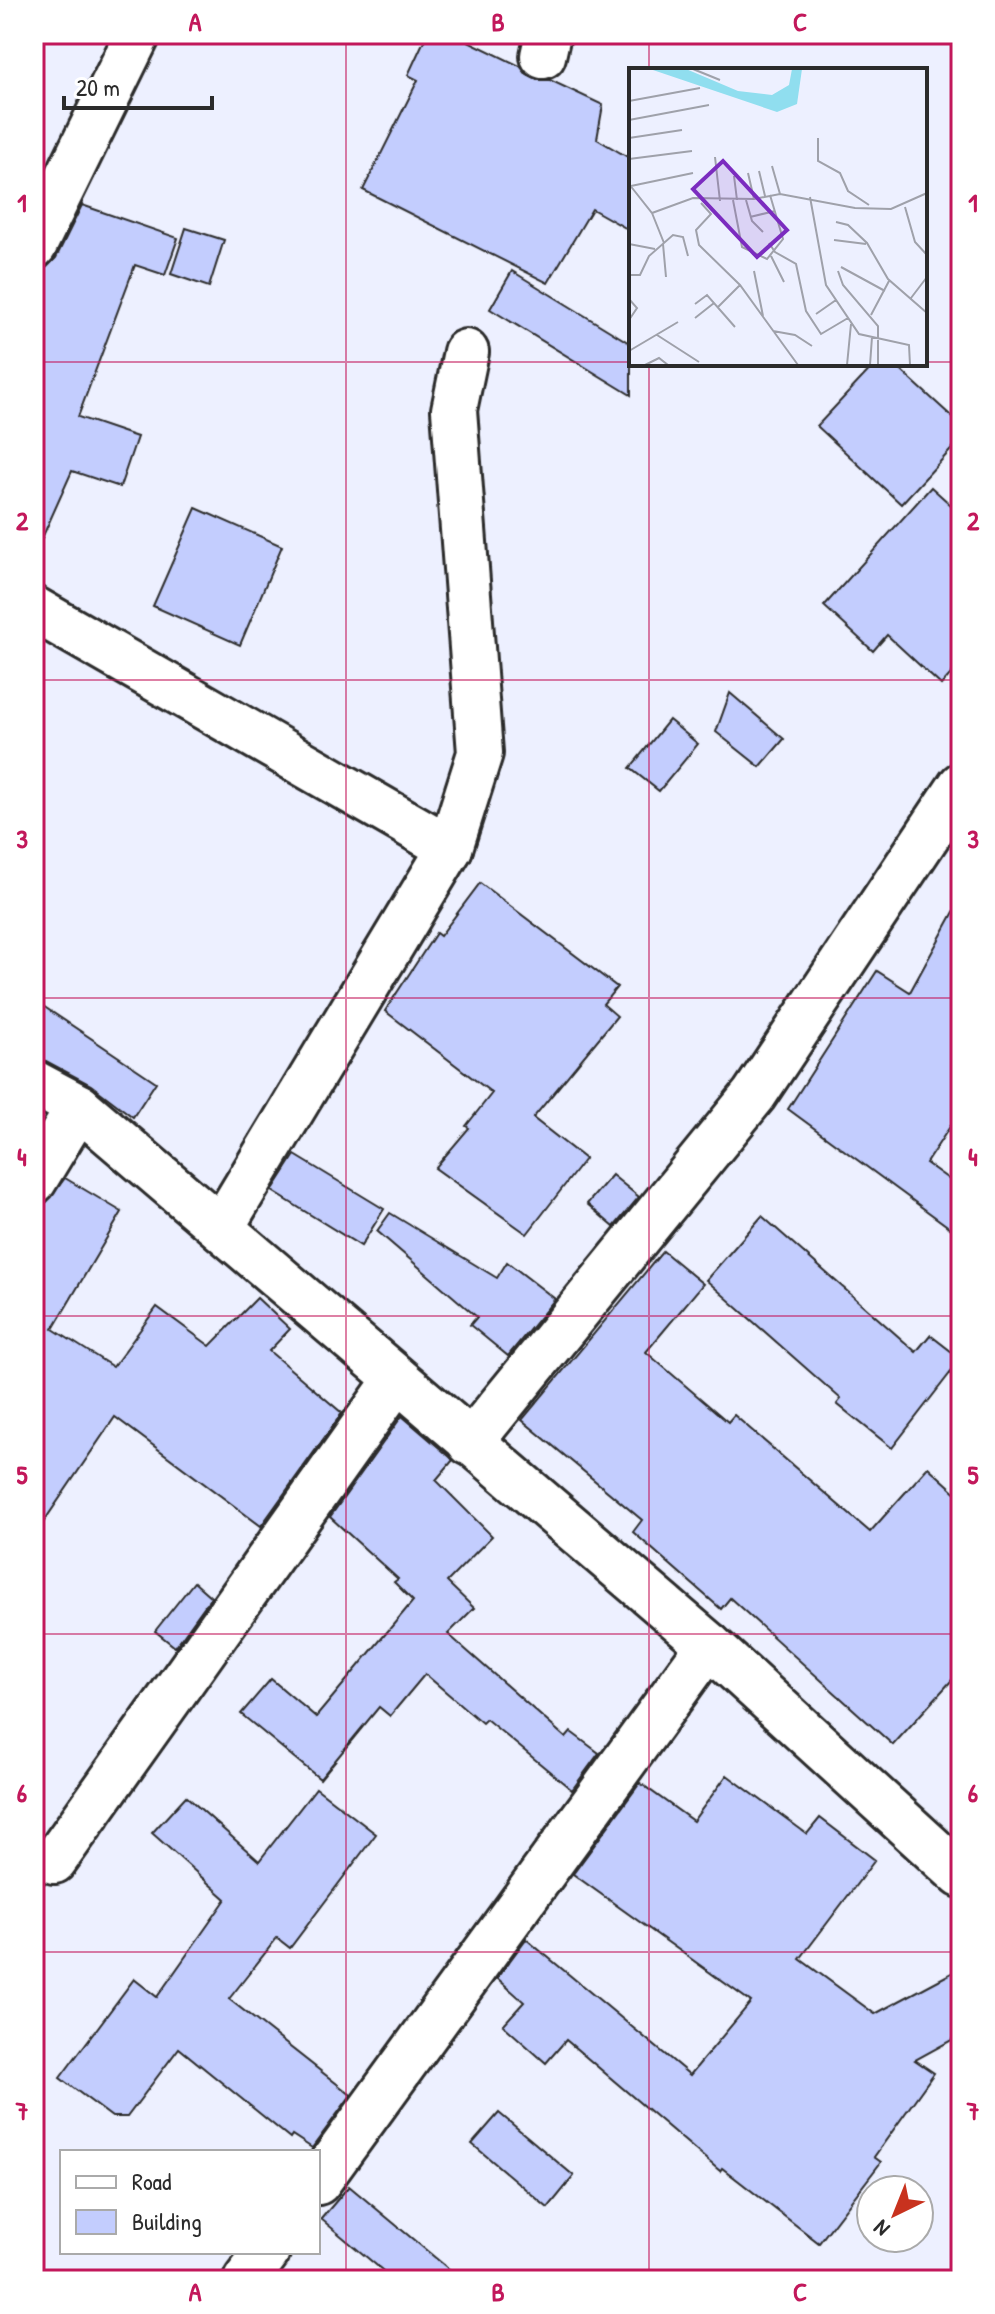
<svg xmlns="http://www.w3.org/2000/svg" width="995" height="2314" viewBox="0 0 995 2314" font-family="'Patrick Hand',sans-serif">
<rect width="100%" height="100%" fill="#edf0ff"/>
<filter id="ink" filterUnits="userSpaceOnUse"><feTurbulence type="fractalNoise" baseFrequency=".0125" numOctaves="2"/><feDisplacementMap in="SourceGraphic" scale="16" xChannelSelector="R" yChannelSelector="G"/><feConvolveMatrix kernelMatrix="1 2 1 2 8 2 1 2 1" color-interpolation-filters="sRGB"/></filter>
<g filter="url(#ink)">
<!-- building -->
<g fill="#c3cdfe" stroke="#2b2b2b" stroke-width="2">
<path d="M427 34H454L520 66 527 75 537 80H550L603 105 597 139 631 159V231L592 209 548 283 363 190 418 80 408 75Z"/>
<path d="M82 205 178 238 165 275 135 265 78 417 137 437 120 487 72 471 34 556V271L47 267 56 258Z"/>
<path d="M186 228 224 240 209 287 171 274Z"/>
<path d="M512 271 631 344V395L490 309Z"/>
<path d="M875 364H894L961 425V439L901 504 817 426Z"/>
<path d="M931 487 961 514V663L941 685 887 635 873 651 824 606Z"/>
<path d="M196 508 282 546 240 645 153 606Z"/>
<path d="M730 693 784 739 760 767 716 732Z"/>
<path d="M669 720 698 744 659 791 630 768Z"/>
<path d="M480 883 617 987 603 1004 617 1016 533 1118 585 1159 527 1234 435 1168 469 1128 466 1126 492 1093 385 1011 436 933 440 936Z"/>
<path d="M961 899V1110L926 1163 961 1188V1236L788 1109 877 971 910 992Z"/>
<path d="M34 1000 156 1082 133 1117 91 1085 46 1061 34 1058Z"/>
<path d="M295 1155 384 1209 361 1246 272 1191Z"/>
<path d="M612 1175 639 1197 614 1227 587 1204Z"/>
<path d="M65 1178 122 1212 53 1329 113 1367 157 1307 210 1346 257 1298 290 1329 269 1351 342 1413 261 1526 115 1417 34 1536V1206L47 1202Z"/>
<path d="M390 1213 497 1278 507 1262 555 1299 508 1356 470 1325 477 1317 377 1231Z"/>
<path d="M762 1216 916 1352 930 1335 961 1359 892 1448 837 1404 841 1399 706 1280Z"/>
<path d="M663 1251 703 1284 646 1352 728 1422 734 1415 870 1532 928 1467 961 1497V1670L893 1745 730 1598 721 1609 633 1532 642 1520 522 1420Z"/>
<path d="M402 1416 450 1457 453 1460 436 1480 492 1536 447 1582 474 1608 448 1634 566 1738 571 1732 599 1753 572 1790 486 1719 482 1723 425 1674 390 1716 379 1707 320 1779 241 1714 271 1679 316 1717 413 1601 394 1582 398 1579 330 1517Z"/>
<path d="M194 1582 211 1597 175 1647 155 1631Z"/>
<path d="M727 1775 807 1834 820 1818 875 1860 800 1959 875 2014 961 1968V2035L915 2060 934 2073 874 2157 881 2162 819 2243 722 2168 720 2171 566 2040 546 2063 503 2025 524 2002 497 1978 526 1939 690 2075 751 2002 573 1874 640 1783 693 1821Z"/>
<path d="M316 1788 376 1834 290 1948 277 1938 229 1999 351 2095 312 2148 292 2135 290 2138 179 2048 127 2117H112L60 2078 134 1979 157 1997 226 1899 152 1833 186 1796 259 1861Z"/>
<path d="M499 2113 574 2176 548 2208 472 2144Z"/>
<path d="M349 2186 462 2280H394L321 2219Z"/>
</g>
<g fill="none" stroke-linecap="round" stroke-linejoin="round">
<!-- minor casing -->
<g stroke="#2b2b2b" stroke-width="50">
<g id="minor">
<path d="M543 56 548 34"/>
<path d="M34 246 138 34"/>
<path d="M34 609 450 848"/>
<path d="M34 1083 79 1107 709 1645 961 1875"/>
<path d="M34 1181 79 1107"/>
<path d="M221 1228 450 848 480 753 454 410 466 352"/>
<path d="M470 1443 754 1095 961 785"/>
<path d="M54 1861 397 1379"/>
<path d="M318 2182 709 1645"/>
<path d="M246 2280 267 2252"/>
</g>
</g>
<!-- minor -->
<use href="#minor" stroke="#fff" stroke-width="44"/>
</g>
</g>
<!-- grid -->
<path fill="none" stroke="#c2185b" stroke-width="2" stroke-opacity="0.55" d="M346 34V2280M649 34V70M34 362H631M925 362H961M649 364V2280M34 680H961M34 998H961M34 1316H961M34 1634H961M34 1952H961"/>
<!-- overview -->
<g transform="translate(629 68)">
<rect width="298" height="298" fill="#edf0ff"/>
<path d="M21 1H57L109 23 143 27 160 17 163 1H173L168 36 148 44Z" fill="#90deef"/>
<path fill="none" stroke="#9fa1aa" stroke-width="2" d="M64 1 91 12M0 33 71 20M0 52 80 37M0 70 53 62M189 70V93L211 105 219 123 240 137M86 89 91 133M0 91 63 83M143 98 151 126M130 103 136 128M119 105 125 131M105 108 108 132M0 116 23 145 64 130 125 131 151 126 226 140 262 141 298 125M2 118 64 105M181 129 197 217 230 266 280 277 281 297M104 132 113 179 138 191 154 171 141 127M117 132 123 153 134 164M72 135 82 146 67 162 70 177 111 217 169 297M276 139 286 174 298 187M23 145 35 175M121 149 146 143M207 154 219 157 238 175 259 211 298 245M205 172 237 176M140 175 146 184 167 196 177 243 192 266 219 250M0 176 26 181M34 176 37 209M142 188 155 214M212 199 256 223M125 203 134 248M209 203 214 217 249 258V297M0 207H11L20 188 44 167 54 169 59 188M282 230 298 209M0 231 8 240 0 252M66 236 78 227 106 259M89 239 111 217M187 246 207 232M242 247 260 213M66 250 85 235M144 263 166 267 183 278M28 267 70 294M0 283 49 254M16 297 30 290 39 297M218 297 222 256M241 297 243 269"/>
<path fill="#7b2cbf" fill-opacity="0.15" stroke="#7b2cbf" stroke-width="4" d="M94 93 158 162 128 189 64 121Z"/>
<rect width="298" height="298" fill="none" stroke="#2b2b2b" stroke-width="4"/>
</g>
<!-- margin -->
<rect width="995" height="2314" fill="none" stroke="#fff" stroke-width="88"/>
<!-- legend -->
<rect x="60" y="2150" width="260" height="104" fill="#ffffff" stroke="#aaaaaa" stroke-width="2"/>
<rect x="76" y="2176" width="40" height="12" fill="#ffffff" stroke="#aaaaaa" stroke-width="2"/>
<text x="132" y="2190" font-size="24" fill="#2b2b2b">Road</text>
<rect x="76" y="2210" width="40" height="24" fill="#c3cdfe" stroke="#aaaaaa" stroke-width="2"/>
<text x="132" y="2230" font-size="24" fill="#2b2b2b">Building</text>
<!-- north arrow -->
<g transform="translate(895 2214) rotate(223)"><circle r="38" fill="#ffffff" stroke="#aaaaaa" stroke-width="2"/>
<path d="M0-6L14 30L0 20L-14 30Z" fill="#c8321e"/>
<text y="-12" font-size="22" font-weight="bold" text-anchor="middle" fill="#2b2b2b">N</text>
</g>
<!-- scale -->
<path d="M64 96v12h148v-12" fill="none" stroke="#2b2b2b" stroke-width="4"/>
<text x="76" y="96" font-size="24" fill="#2b2b2b" stroke="#ffffff" stroke-width="6" paint-order="stroke">20 m</text>
<rect x="44" y="44" width="907" height="2226" fill="none" stroke="#c2185b" stroke-width="3"/>
<g font-size="26" text-anchor="middle" font-weight="bold" fill="#c2185b">
<text x="195" y="31">A</text>
<text x="498" y="31">B</text>
<text x="800" y="31">C</text>
<text x="22" y="212">1</text>
<text x="973" y="212">1</text>
<text x="22" y="530">2</text>
<text x="973" y="530">2</text>
<text x="22" y="848">3</text>
<text x="973" y="848">3</text>
<text x="22" y="1166">4</text>
<text x="973" y="1166">4</text>
<text x="22" y="1484">5</text>
<text x="973" y="1484">5</text>
<text x="22" y="1802">6</text>
<text x="973" y="1802">6</text>
<text x="22" y="2120">7</text>
<text x="973" y="2120">7</text>
<text x="195" y="2301">A</text>
<text x="498" y="2301">B</text>
<text x="800" y="2301">C</text>
</g>
</svg>
